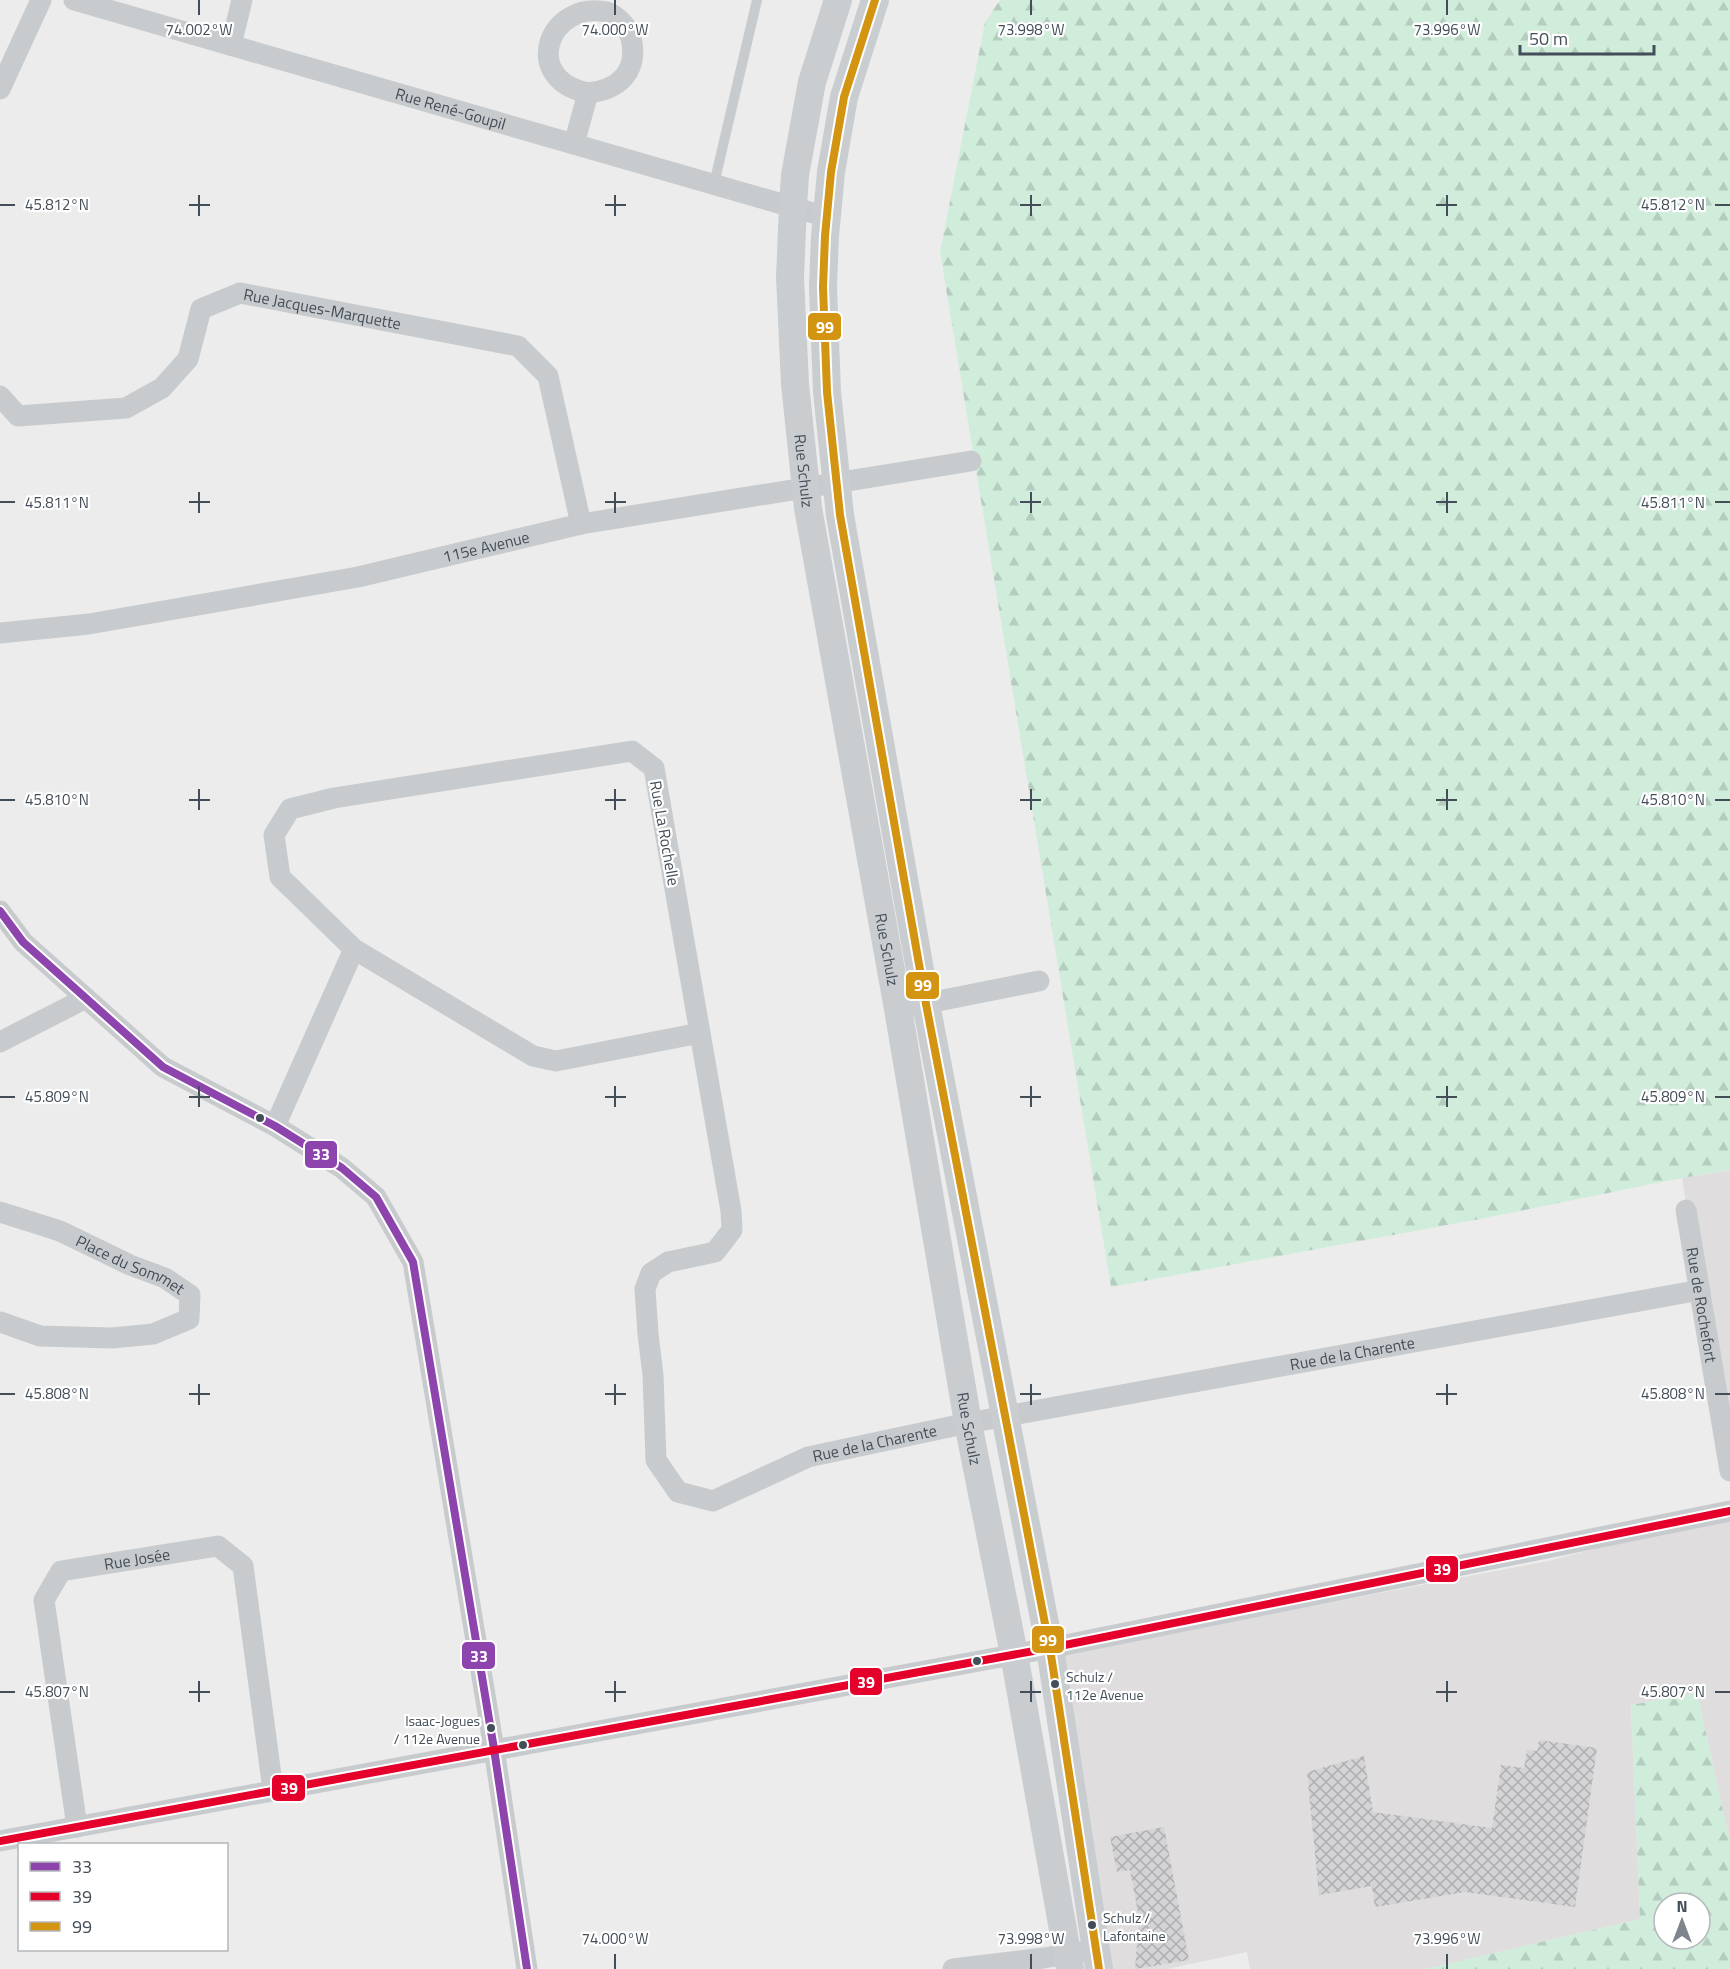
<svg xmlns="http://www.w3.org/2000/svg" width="1730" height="1969" viewBox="0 0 1730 1969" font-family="'Titillium Web',sans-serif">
<defs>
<pattern id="forest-firs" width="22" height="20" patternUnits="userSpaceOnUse" patternTransform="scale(1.5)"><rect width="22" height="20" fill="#d0eddc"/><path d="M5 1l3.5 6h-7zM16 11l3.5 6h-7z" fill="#b4cdbf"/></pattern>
<pattern id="building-cross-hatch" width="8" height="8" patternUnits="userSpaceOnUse" patternTransform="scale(1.5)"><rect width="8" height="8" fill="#d4d4d7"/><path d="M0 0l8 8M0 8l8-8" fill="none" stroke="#aeaeb1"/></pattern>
</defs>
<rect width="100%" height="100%" fill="#edecec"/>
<!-- education -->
<g fill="#dfddde">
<path d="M1730 1170V1471L1682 1178Z"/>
<path d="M1730 1514V1843L1697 1693 1631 1705 1640 1919 1426 1969H1250L1247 1952 1167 1969H1107L1057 1654 1548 1561Z"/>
</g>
<!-- forest -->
<g fill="url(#forest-firs)" fill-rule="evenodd">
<path d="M1000 0H1730V1170L1682 1178 1480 1219 1111 1287 940 252 985 22Z"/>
<path d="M1697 1693 1730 1843V1969H1426L1640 1919 1631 1705ZM1664 1903H1700V1939H1664Z"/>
</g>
<!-- building -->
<g fill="url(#building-cross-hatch)">
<path d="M1539 1740 1597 1748 1575 1907 1465 1892 1375 1907 1372 1886 1319 1895 1307 1772 1364 1756 1373 1812 1492 1828 1501 1765 1524 1768 1527 1750 1537 1751Z"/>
<path d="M1164 1827 1189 1960 1135 1969 1139 1918 1130 1870 1117 1872 1110 1837Z"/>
</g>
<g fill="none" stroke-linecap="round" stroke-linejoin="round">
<!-- lane -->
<path stroke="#c8cbcd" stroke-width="10" d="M714 184 757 0"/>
<!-- street -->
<g stroke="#c8cbcd" stroke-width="21">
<path id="s1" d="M74 0 827 217"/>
<path d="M231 45 242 0"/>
<path d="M0 89 41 0"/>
<path d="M574 144 588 93C619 90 639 71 631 38 628 27 618 16 607 12 548 0 520 79 588 93"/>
<path id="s2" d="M0 396 18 416 126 408 162 388 188 359 201 309 240 293 518 346 548 376 581 524"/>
<path id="s3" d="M0 633 89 624 358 577 581 524 971 461"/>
<path d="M632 751 654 768 700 1033 556 1061 533 1056 354 949 280 877 274 835 290 809 334 798Z"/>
<path d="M0 911 23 942 163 1067 275 1126 342 1168 376 1197 413 1262 494 1749 527 1969"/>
<path d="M913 1006 1039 981"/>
<path id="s4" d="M700 1033 731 1211 732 1230 715 1252 668 1262 651 1273 645 1289 648 1334 653 1375 656 1460 678 1492 713 1501 808 1457 968 1423 1700 1290"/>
<path d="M0 1042 86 998"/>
<path d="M275 1126 354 949"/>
<path id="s5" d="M1686 1210 1730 1471"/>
<path id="s6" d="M0 1212 60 1231 130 1265 165 1278 190 1295 189 1319 153 1334 112 1338 40 1336 0 1322"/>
<path id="s7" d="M77 1827 44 1600 61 1571 218 1546 243 1566 273 1790"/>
<path d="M0 1841 1050 1648 1730 1511"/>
<path d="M953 1969 1044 1958 1080 1952"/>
</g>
<!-- secondary -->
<g stroke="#c9cdd0" stroke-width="28">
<path id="s8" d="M838 0 812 82 795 175 793 206 790 277 795 384 808 508 898 1009 968 1423 1014 1654 1070 1969"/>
<path d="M875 0 844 97 831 172 825 236 823 287 827 392 840 515 926 1004 1051 1655 1099 1969"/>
</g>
<!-- bus-1 casing -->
<g stroke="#fff" stroke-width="12">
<path id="bus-1" d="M0 911 23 942 163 1067 275 1126 342 1168 376 1197 413 1262 494 1749 527 1969"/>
</g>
<!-- bus-2 casing -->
<g stroke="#fff" stroke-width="12">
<path id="bus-2" d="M0 1841 1050 1648 1730 1511"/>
</g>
<!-- bus-3 casing -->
<g stroke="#fff" stroke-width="12">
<path id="bus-3" d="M875 0 844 97 831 172 825 236 823 287 827 392 840 515 926 1004 1051 1655 1099 1969"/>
</g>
<!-- bus-1 -->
<use href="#bus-1" stroke="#8e44ad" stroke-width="8"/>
<!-- bus-2 -->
<use href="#bus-2" stroke="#e4002b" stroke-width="8"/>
<!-- bus-3 -->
<use href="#bus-3" stroke="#d39412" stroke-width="8"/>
</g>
<!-- ticks -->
<path fill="none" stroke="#444e58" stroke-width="2" d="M199 0V15M615 0V15M1031 0V15M1447 0V15M199 195V216M615 195V216M1031 195V216M1447 195V216M0 205H15M189 205H210M605 205H626M1020 205H1041M1436 205H1457M1715 205H1730M199 492V513M615 492V513M1031 492V513M1447 492V513M0 502H15M189 502H210M605 502H626M1020 502H1041M1436 502H1457M1715 502H1730M199 789V810M615 789V810M1031 789V810M1447 789V810M0 800H15M189 800H210M605 800H626M1020 800H1041M1436 800H1457M1715 800H1730M199 1086V1107M615 1086V1107M1031 1086V1107M1447 1086V1107M0 1097H15M189 1097H210M605 1097H626M1020 1097H1041M1436 1097H1457M1715 1097H1730M199 1384V1405M615 1384V1405M1031 1384V1405M1447 1384V1405M0 1394H15M189 1394H210M605 1394H626M1020 1394H1041M1436 1394H1457M1715 1394H1730M199 1681V1702M615 1681V1702M1031 1681V1702M1447 1681V1702M0 1692H15M189 1692H210M605 1692H626M1020 1692H1041M1436 1692H1457M1715 1692H1730M615 1954V1969M1031 1954V1969M1447 1954V1969"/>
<!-- markers -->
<g fill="#444e58" stroke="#fff" stroke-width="2">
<circle cx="260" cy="1118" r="5"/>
<circle cx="977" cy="1661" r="5"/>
<circle cx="1055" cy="1684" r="5"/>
<circle cx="491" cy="1728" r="5"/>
<circle cx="523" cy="1745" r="5"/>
<circle cx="1092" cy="1925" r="5"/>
</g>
<g text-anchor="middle" stroke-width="4.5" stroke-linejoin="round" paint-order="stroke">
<!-- bus labels -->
<g font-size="14" fill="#444e58" stroke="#fff" text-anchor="start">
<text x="1066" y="1682">Schulz /<tspan x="1066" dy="18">112e Avenue</tspan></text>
<text x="480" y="1726" text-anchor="end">Isaac-Jogues<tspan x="480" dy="18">/ 112e Avenue</tspan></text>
<text x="1103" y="1923">Schulz /<tspan x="1103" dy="18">Lafontaine</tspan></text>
</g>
<!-- street labels -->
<g font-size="16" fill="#444e58" stroke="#fff">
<text dy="6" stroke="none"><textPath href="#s1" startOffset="392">Rue René-Goupil</textPath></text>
<text dy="6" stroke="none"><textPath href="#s2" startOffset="393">Rue Jacques-Marquette</textPath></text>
<text dy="6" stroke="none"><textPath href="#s8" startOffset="477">Rue Schulz</textPath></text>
<text dy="6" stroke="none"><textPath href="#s3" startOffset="494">115e Avenue</textPath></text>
<text transform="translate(665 833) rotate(80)" y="6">Rue La Rochelle</text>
<text dy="6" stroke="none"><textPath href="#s8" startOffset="963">Rue Schulz</textPath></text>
<text dy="6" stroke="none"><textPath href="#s6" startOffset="141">Place du Sommet</textPath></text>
<text dy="6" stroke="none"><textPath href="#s5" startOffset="96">Rue de Rochefort</textPath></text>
<text dy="6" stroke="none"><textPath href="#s4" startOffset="1218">Rue de la Charente</textPath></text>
<text dy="6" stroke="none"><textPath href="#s8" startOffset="1449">Rue Schulz</textPath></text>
<text dy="6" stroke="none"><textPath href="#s4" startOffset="732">Rue de la Charente</textPath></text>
<text dy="6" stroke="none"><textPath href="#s7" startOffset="340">Rue Josée</textPath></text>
</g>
</g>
<g font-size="15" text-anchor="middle" fill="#444e58" stroke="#fff" stroke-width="4.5" stroke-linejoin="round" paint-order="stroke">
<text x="199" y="35">74.002°W</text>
<text x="615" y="35">74.000°W</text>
<text x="1031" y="35">73.998°W</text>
<text x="1447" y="35">73.996°W</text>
<text x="57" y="210">45.812°N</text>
<text x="1673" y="210">45.812°N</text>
<text x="57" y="508">45.811°N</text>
<text x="1673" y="508">45.811°N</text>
<text x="57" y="805">45.810°N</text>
<text x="1673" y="805">45.810°N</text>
<text x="57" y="1102">45.809°N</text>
<text x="1673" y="1102">45.809°N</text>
<text x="57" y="1399">45.808°N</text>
<text x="1673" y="1399">45.808°N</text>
<text x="57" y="1697">45.807°N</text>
<text x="1673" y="1697">45.807°N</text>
<text x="615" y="1944">74.000°W</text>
<text x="1031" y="1944">73.998°W</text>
<text x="1447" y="1944">73.996°W</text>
</g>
<g stroke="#fff" stroke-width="2">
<rect x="807" y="312" width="35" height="29" rx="6" fill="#d39412"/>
<rect x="905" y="971" width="35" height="29" rx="6" fill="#d39412"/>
<rect x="304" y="1140" width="34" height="29" rx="6" fill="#8e44ad"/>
<rect x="1425" y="1555" width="34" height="28" rx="6" fill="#e4002b"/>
<rect x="1031" y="1625" width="34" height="29" rx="6" fill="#d39412"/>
<rect x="461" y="1641" width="35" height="29" rx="6" fill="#8e44ad"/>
<rect x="849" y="1667" width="34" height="29" rx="6" fill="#e4002b"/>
<rect x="271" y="1774" width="35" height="28" rx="6" fill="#e4002b"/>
</g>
<g font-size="16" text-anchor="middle" font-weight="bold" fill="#fff">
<text x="825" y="333">99</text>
<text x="923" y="991">99</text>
<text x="321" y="1160">33</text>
<text x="1442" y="1575">39</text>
<text x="1048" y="1646">99</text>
<text x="479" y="1662">33</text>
<text x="866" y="1688">39</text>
<text x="289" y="1794">39</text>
</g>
<!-- legend -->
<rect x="18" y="1843" width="210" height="108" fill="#ffffff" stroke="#b4b8bc" stroke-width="1.5"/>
<rect x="30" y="1862" width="30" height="9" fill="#8e44ad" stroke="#b4b8bc" stroke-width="1.5"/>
<text x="72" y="1873" font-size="18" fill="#444e58">33</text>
<rect x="30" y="1892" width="30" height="9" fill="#e4002b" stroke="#b4b8bc" stroke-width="1.5"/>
<text x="72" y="1903" font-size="18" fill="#444e58">39</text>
<rect x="30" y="1922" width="30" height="9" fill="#d39412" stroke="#b4b8bc" stroke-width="1.5"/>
<text x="72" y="1933" font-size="18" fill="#444e58">99</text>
<!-- north arrow -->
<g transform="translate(1682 1921)"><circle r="28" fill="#ffffff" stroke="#b4b8bc" stroke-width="1.5"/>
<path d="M0-4.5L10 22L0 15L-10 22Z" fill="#7f858c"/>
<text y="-9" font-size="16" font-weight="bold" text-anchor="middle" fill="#444e58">N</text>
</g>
<!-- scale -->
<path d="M1520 45v9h134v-9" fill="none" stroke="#444e58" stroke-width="3"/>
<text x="1529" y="45" font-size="18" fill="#444e58" stroke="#ffffff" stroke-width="4.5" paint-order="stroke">50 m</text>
</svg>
